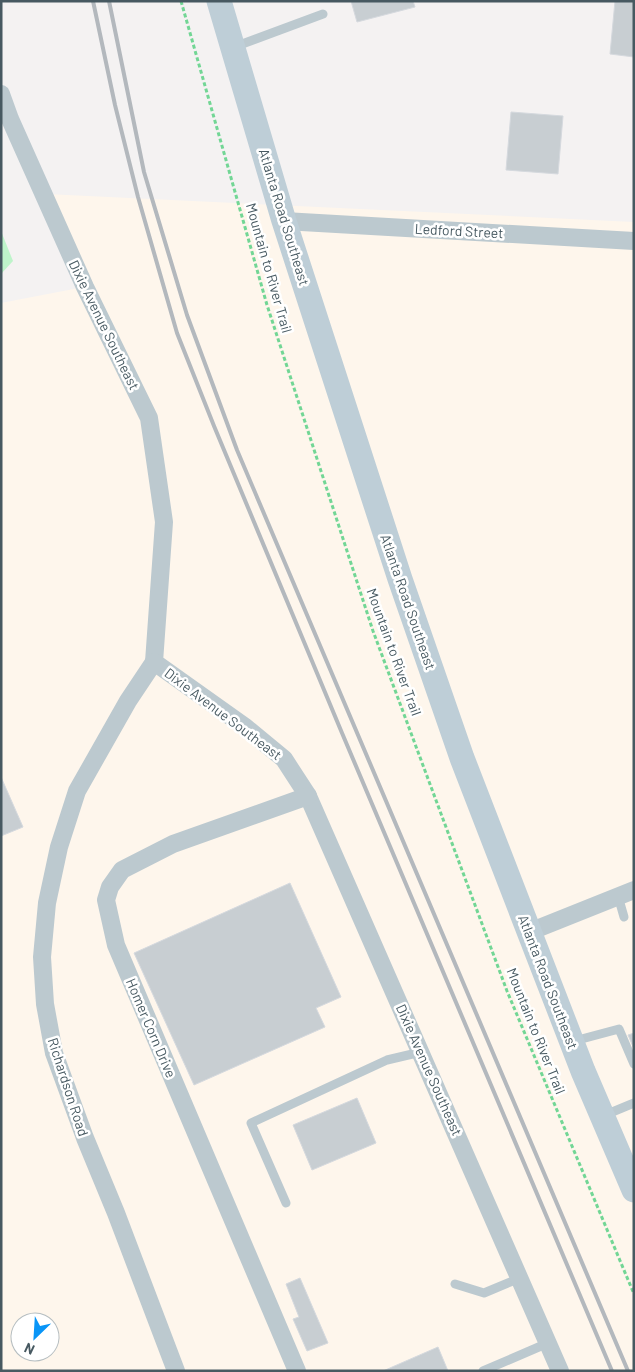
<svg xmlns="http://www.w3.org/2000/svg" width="635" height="1372" viewBox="0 0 635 1372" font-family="Barlow,sans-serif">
<rect width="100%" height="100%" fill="#f4f2f2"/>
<!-- commercial -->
<path fill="#fef6ec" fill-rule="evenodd" d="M46 194 634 222V1371H1V303L84 287ZM20 1322H50V1352H20Z"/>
<!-- green -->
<path fill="#bef4ca" d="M1 231 13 261 1 274Z"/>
<!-- building -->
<g fill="#c8ced2" stroke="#d5d9de">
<path d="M351 1H413L415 7 357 22Z"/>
<path d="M615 1H634V57L610 54Z"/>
<path d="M511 112 563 116 558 174 506 170Z"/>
<path d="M1 777 23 827 1 836Z"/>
<path d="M290 883 341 997 316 1008 325 1027 194 1085 134 953Z"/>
<path d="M634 1033V1049L628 1035Z"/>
<path d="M357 1098 376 1143 312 1170 293 1125Z"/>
<path d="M300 1278 328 1343 307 1351 293 1319 299 1317 286 1284Z"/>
<path d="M438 1347 448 1371H383Z"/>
</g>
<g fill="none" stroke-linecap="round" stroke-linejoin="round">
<!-- path -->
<path stroke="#72d695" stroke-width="3" stroke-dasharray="4 2.5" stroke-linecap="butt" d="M181 1 267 305 373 631 507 991 634 1294"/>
<!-- service -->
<g stroke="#bcc9cf" stroke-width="9">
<path d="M234 47 323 14"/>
<path d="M618 896 624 917"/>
<path d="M574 1041 619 1029 634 1064"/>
<path d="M605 1115 634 1103"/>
<path d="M286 1203 251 1123 387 1060 421 1052"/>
<path d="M455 1284 484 1293 520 1278"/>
<path d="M483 1371 548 1343"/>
</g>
<!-- minor -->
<g stroke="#bcc9cf" stroke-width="18">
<path d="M1 94 10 119 85 287 149 418 164 522 154 662 244 726 284 759 308 796 560 1371"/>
<path d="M284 221 634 241"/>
<path d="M154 662 128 701 77 791 59 847 47 903 42 957 45 1004 54 1053 85 1138 116 1213 176 1371"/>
<path d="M529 932 634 890"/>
<path d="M297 1371 116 945 106 900 110 887 122 870 173 844 308 796"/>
</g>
<!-- secondary -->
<path stroke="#beced7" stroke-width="25" d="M219 1 284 221 400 579 462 758 583 1071 634 1190"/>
<!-- rail -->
<g stroke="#b3b8bd" stroke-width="4">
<path d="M93 1 115 105 138 197 177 333 214 426 342 733 612 1371"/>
<path d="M109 1 144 172 187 315 237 450 628 1371"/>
</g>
</g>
<g text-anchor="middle" stroke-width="5" stroke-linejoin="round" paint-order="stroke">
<!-- street labels -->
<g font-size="14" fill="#475961" stroke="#fff">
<text transform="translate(284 217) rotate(73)" y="5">Atlanta Road Southeast</text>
<text transform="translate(459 231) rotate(3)" y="5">Ledford Street</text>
<text transform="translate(269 268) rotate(74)" y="5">Mountain to River Trail</text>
<text transform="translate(104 325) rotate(64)" y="5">Dixie Avenue Southeast</text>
<text transform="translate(408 602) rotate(71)" y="5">Atlanta Road Southeast</text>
<text transform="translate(394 652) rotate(70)" y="5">Mountain to River Trail</text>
<text transform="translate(223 714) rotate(37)" y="5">Dixie Avenue Southeast</text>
<text transform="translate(548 982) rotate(69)" y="5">Atlanta Road Southeast</text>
<text transform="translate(151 1028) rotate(67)" y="5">Homer Corn Drive</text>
<text transform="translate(536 1031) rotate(68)" y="5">Mountain to River Trail</text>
<text transform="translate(429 1070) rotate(66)" y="5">Dixie Avenue Southeast</text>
<text transform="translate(68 1087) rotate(72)" y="5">Richardson Road</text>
</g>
</g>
<!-- border -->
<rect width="635" height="1372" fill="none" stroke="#475961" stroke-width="5"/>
<!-- north arrow -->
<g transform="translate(35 1337) rotate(205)"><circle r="24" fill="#ffffff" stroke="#b5bdc0"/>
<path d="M0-4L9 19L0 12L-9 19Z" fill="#0995f7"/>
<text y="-8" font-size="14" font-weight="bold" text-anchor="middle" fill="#475961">N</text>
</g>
</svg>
